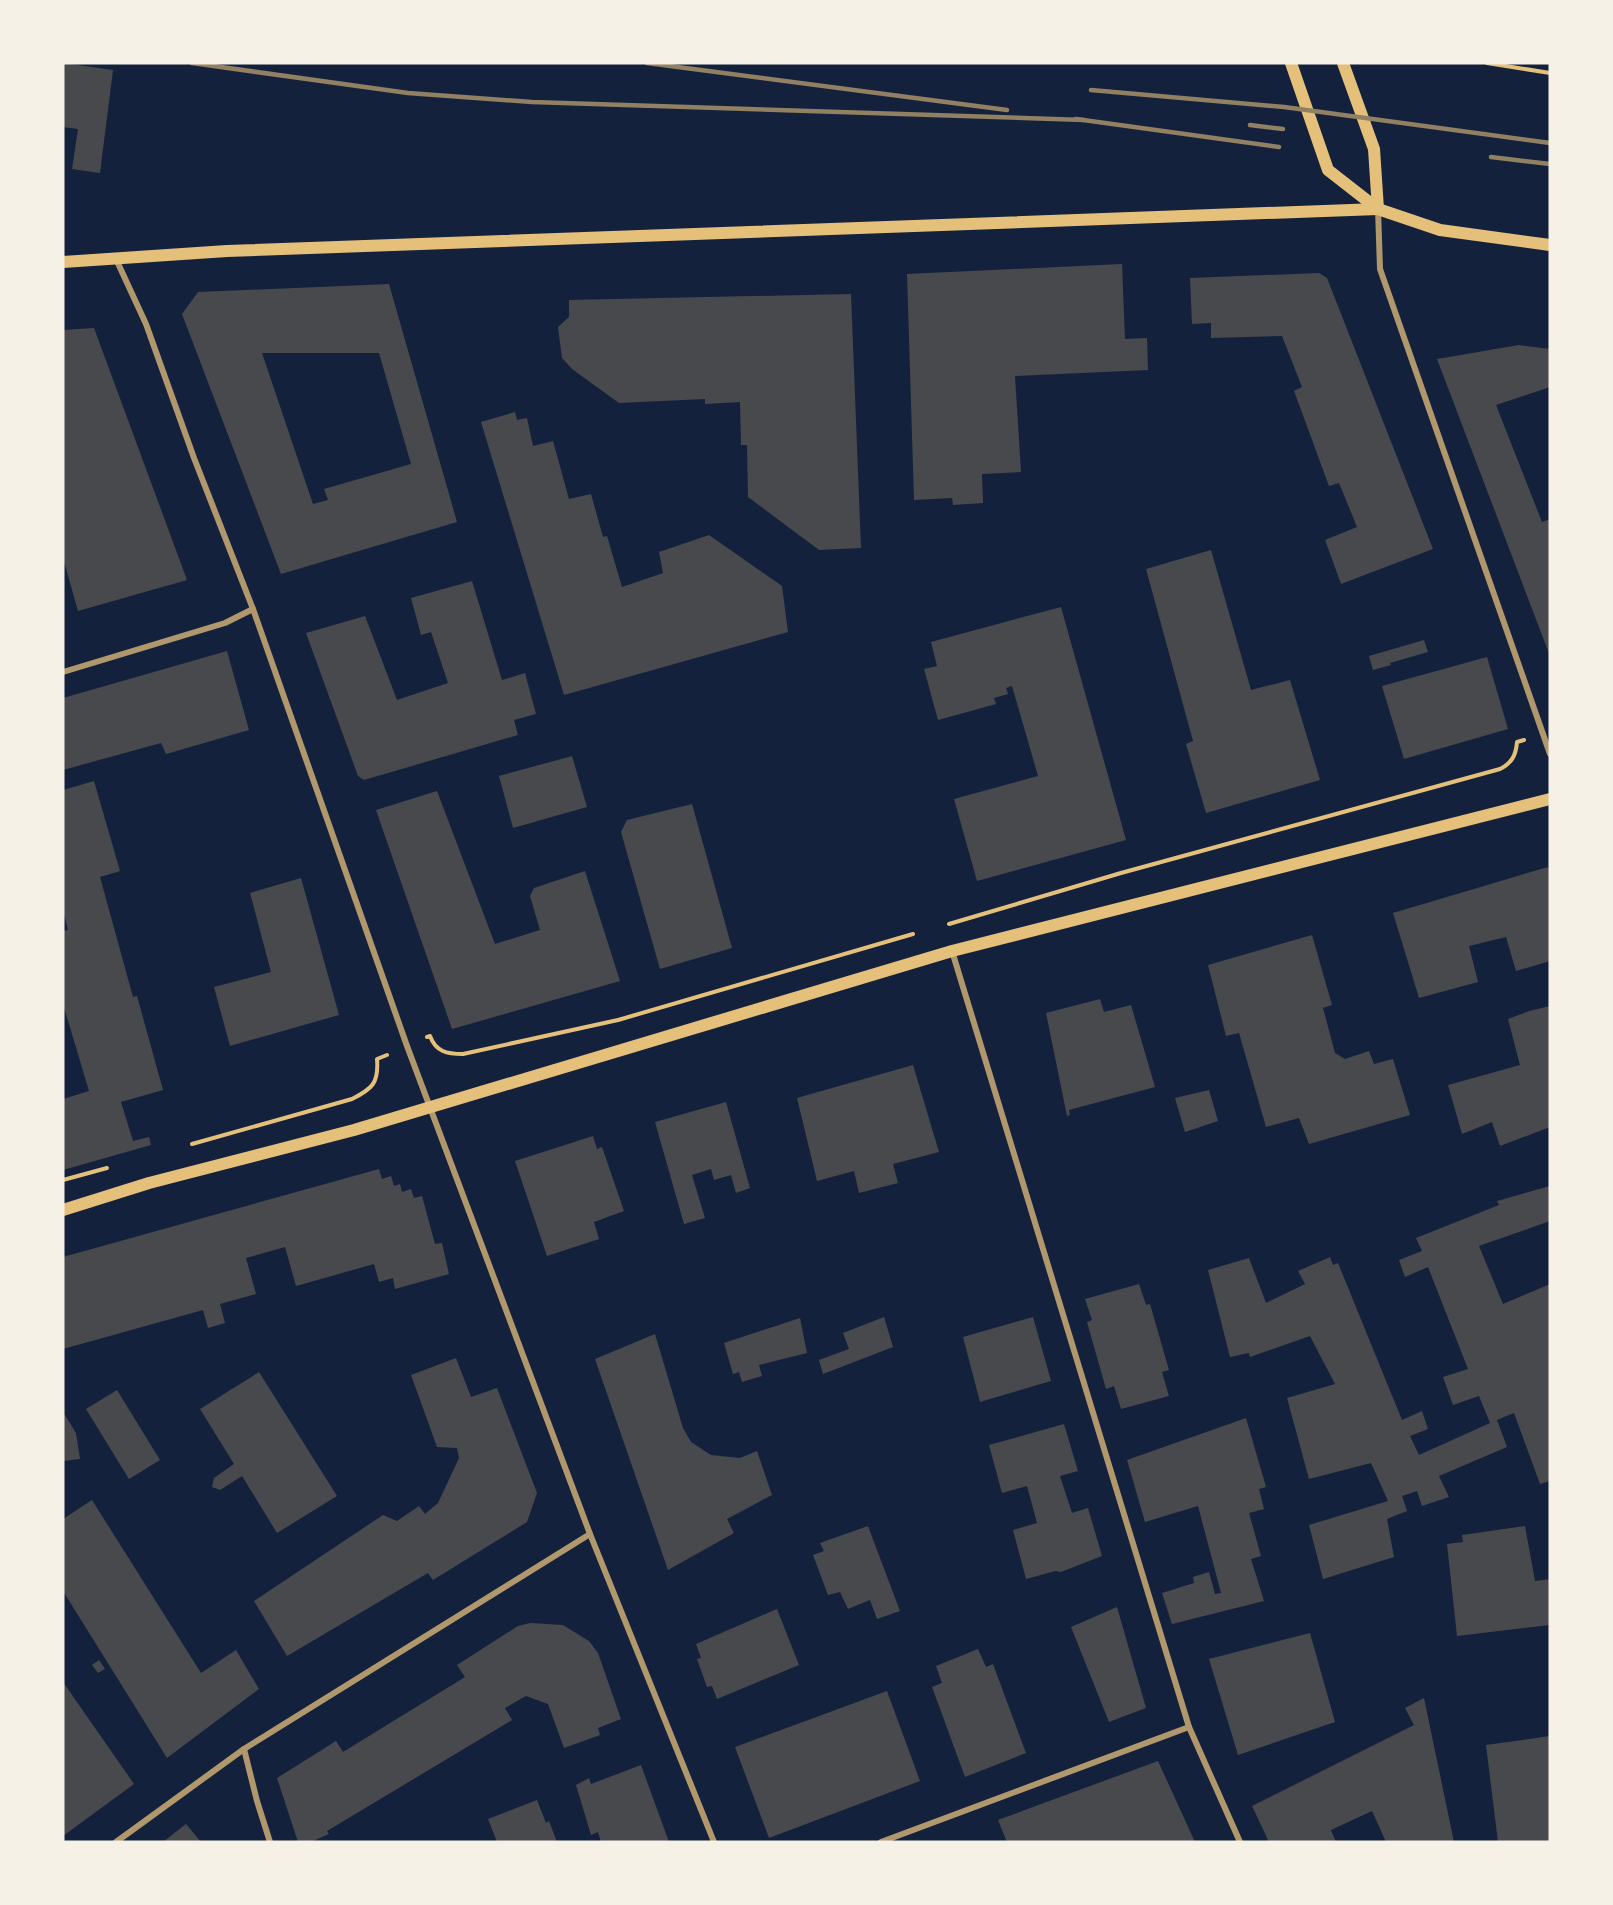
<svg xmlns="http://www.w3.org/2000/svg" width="1613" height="1905" viewBox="0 0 1613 1905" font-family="Manrope,sans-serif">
<rect width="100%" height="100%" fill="#14213d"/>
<!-- building -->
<g fill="#48494c" fill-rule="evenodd">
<path d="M63 63 113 70 100 173 72 169 78 129 63 127Z"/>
<path d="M1122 264 1125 339 1147 338 1148 370 1015 376 1021 472 982 474 983 503 953 505 952 498 914 500 907 274Z"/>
<path d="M1319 273 1327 278 1433 549 1341 584 1325 540 1357 527 1339 483 1329 486 1294 391 1302 387 1282 336 1211 338V323L1192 324 1190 278Z"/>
<path d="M389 284 457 522 281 574 182 314 198 292ZM262 353H379L411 464 324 489 328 500 313 504Z"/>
<path d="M851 294 861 548 819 550 748 497 747 445H741L740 402 705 404V399L619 403 572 369 562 358 558 327 569 317V300Z"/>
<path d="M94 328 187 580 78 611 63 558V330Z"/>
<path d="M1519 345 1550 349V387L1496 405 1542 522 1550 519V656L1437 359Z"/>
<path d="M515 412 517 420 527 418 533 446 553 441 569 499 591 494 603 537 607 536 622 587 663 573 659 552 709 535 782 586 788 632 564 695 481 422Z"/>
<path d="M1211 550 1251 690 1290 680 1320 780 1206 813 1186 744 1193 741 1146 569Z"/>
<path d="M472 581 502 680 525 673 536 714 514 720 518 735 364 780 358 776 306 633 365 616 397 700 448 683 431 632 421 635 411 598Z"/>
<path d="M1061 607 1126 840 977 881 954 799 1038 776 1012 686 1006 688 1008 694 994 698 996 704 938 720 924 669 937 666 931 642Z"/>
<path d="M1424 640 1428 652 1390 663 1391 665 1373 670 1369 656Z"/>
<path d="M227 651 249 730 166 754 161 743 63 770V698Z"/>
<path d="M1487 657 1508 729 1404 759 1382 686Z"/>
<path d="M572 756 587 807 513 828 499 776Z"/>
<path d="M94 781 120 871 100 877 133 997 137 996 163 1090 121 1102 133 1141 149 1137 151 1145 63 1170V1099L89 1091 63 1004V931L68 930 63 910V790Z"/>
<path d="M437 791 495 944 540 930 530 896 534 888 585 871 620 981 452 1029 376 810Z"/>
<path d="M692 804 732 948 660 969 621 832 627 820Z"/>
<path d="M1548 867 1550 873V961L1516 971 1506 937 1469 946 1478 982 1419 998 1393 913Z"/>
<path d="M301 878 339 1015 230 1046 214 987 271 972 250 893Z"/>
<path d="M1312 935 1332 1005 1323 1008 1335 1053 1345 1059 1369 1051 1374 1064 1393 1059 1410 1115 1309 1144 1299 1118 1266 1127 1239 1033 1226 1036 1208 965Z"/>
<path d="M1100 999 1104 1012 1131 1005 1155 1087 1069 1110 1070 1115 1067 1116 1046 1013Z"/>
<path d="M1550 1006V1127L1500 1146 1492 1122 1462 1134 1448 1085 1520 1065 1508 1019 1529 1011Z"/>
<path d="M913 1065 939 1152 893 1164 898 1183 859 1193 854 1171 817 1181 797 1098Z"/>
<path d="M1209 1090 1218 1121 1185 1132 1175 1098Z"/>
<path d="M726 1102 750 1188 736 1193 731 1175 714 1180 711 1169 692 1175 705 1218 684 1224 655 1122Z"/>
<path d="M593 1136 597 1149 602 1147 624 1211 594 1222 599 1239 547 1256 515 1161Z"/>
<path d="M379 1169 382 1179 391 1176 394 1186 400 1184 402 1192 411 1189 414 1198 422 1196 435 1244 442 1243 449 1274 395 1289 393 1278 379 1282 374 1264 296 1286 285 1247 246 1258 256 1294 220 1304 225 1323 208 1328 203 1310 63 1349V1257Z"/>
<path d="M1550 1186V1221L1479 1246 1503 1304 1550 1284V1481L1540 1484 1514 1413 1497 1420 1507 1447 1439 1476 1449 1497 1422 1506 1417 1491 1402 1496 1407 1511 1387 1519 1394 1557 1323 1579 1309 1525 1388 1501 1371 1463 1309 1479 1287 1398 1335 1384 1310 1336 1250 1357 1249 1353 1230 1357 1208 1270 1249 1258 1266 1303 1305 1284 1298 1271 1330 1257 1333 1265 1338 1263 1402 1420 1422 1411 1428 1429 1410 1436 1419 1455 1490 1423 1479 1396 1453 1405 1443 1377 1468 1369 1428 1267 1405 1277 1399 1260 1422 1251 1416 1238 1499 1205 1497 1201Z"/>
<path d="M1139 1284 1146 1305 1150 1304 1169 1370 1162 1372 1169 1396 1121 1409 1114 1386 1106 1389 1087 1322 1092 1320 1085 1299Z"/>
<path d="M884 1317 893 1347 823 1374 819 1360 849 1349 843 1333Z"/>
<path d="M1033 1317 1051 1381 980 1402 963 1337Z"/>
<path d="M800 1318 807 1353 759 1365 762 1376 742 1382 739 1372 733 1374 724 1343Z"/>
<path d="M655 1334 683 1428 691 1442 711 1455 740 1458 757 1451 772 1495 727 1519 734 1533 668 1570 595 1359Z"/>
<path d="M456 1358 471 1397 497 1388 537 1493 527 1522 433 1580 428 1573 287 1656 254 1601 383 1515 397 1521 419 1506 425 1514 438 1503 459 1458 457 1448 437 1447 411 1375Z"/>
<path d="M259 1372 337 1496 277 1533 242 1476 220 1490 212 1487 214 1478 234 1464 200 1409Z"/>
<path d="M117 1390 160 1460 129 1479 86 1409Z"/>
<path d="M63 1412 76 1433 80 1459 63 1461Z"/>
<path d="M1246 1418 1266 1487 1259 1489 1264 1509 1249 1513 1261 1556 1251 1559 1264 1601 1172 1624 1162 1593 1194 1583 1193 1577 1209 1572 1215 1594 1221 1593 1198 1506 1145 1522 1127 1460Z"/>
<path d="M1064 1424 1078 1471 1060 1476 1072 1513 1088 1508 1102 1556 1061 1572 1055 1571 1026 1579 1013 1530 1037 1523 1027 1486 1002 1493 989 1445Z"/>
<path d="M92 1500 201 1673 236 1650 259 1689 167 1758 63 1591V1519Z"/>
<path d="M868 1526 900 1611 877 1619 870 1600 848 1609 840 1592 828 1595 813 1555 824 1551 820 1543Z"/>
<path d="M1525 1526 1535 1581 1550 1579V1625L1457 1636 1447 1544 1463 1542 1462 1535Z"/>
<path d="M1117 1607 1146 1708 1109 1722 1071 1627Z"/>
<path d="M777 1609 799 1665 717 1699 712 1686 707 1687 697 1659 701 1658 696 1644Z"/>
<path d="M530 1623 563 1625 589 1641 598 1653 621 1719 598 1728 600 1735 564 1748 548 1704 526 1696 505 1708 512 1720 327 1831 329 1834 311 1842H298L277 1778 336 1741 343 1752 465 1677 457 1665 518 1626Z"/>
<path d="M1310 1633 1335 1722 1238 1755 1209 1659Z"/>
<path d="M978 1649 986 1667 993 1664 1026 1753 965 1777 932 1687 942 1683 936 1666Z"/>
<path d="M99 1660 105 1669 98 1673 92 1665Z"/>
<path d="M63 1682 134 1784 63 1836Z"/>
<path d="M887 1691 920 1781 769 1838 735 1747Z"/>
<path d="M1424 1698 1454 1842H1386L1372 1811 1331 1830 1336 1842H1269L1252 1806 1414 1725 1405 1708Z"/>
<path d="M1550 1736V1842H1498L1486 1745Z"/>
<path d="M1158 1761 1195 1842H1007L998 1820Z"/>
<path d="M641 1765 669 1842H601L598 1832 591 1835 576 1785 589 1778 591 1784Z"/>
<path d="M537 1800 546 1823 549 1821 557 1842H497L488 1819Z"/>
<path d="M186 1824 201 1842H163Z"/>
</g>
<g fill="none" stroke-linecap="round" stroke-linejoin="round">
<!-- path -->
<g stroke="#e5c07b" stroke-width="4">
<path d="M1487 63 1550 73"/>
<path d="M949 924 1121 873 1500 769C1512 763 1516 755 1517 742L1524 740"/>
<path d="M427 1037 430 1036C436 1052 447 1054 463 1054L618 1020 913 934"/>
<path d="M192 1144 352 1099C372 1089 379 1083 377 1059L387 1055"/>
<path d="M63 1180 107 1168"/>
</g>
<!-- minor -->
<g stroke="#b1986c" stroke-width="6">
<path d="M1378 209 1380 269 1550 754"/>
<path d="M116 259 146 324 194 458 253 609 407 1046 590 1534 714 1842"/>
<path d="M63 672 225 623 253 609"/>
<path d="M952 951 1189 1727 1240 1842"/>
<path d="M244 1749 257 1801 270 1842"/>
<path d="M116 1842 244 1749 590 1534"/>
<path d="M881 1842 1189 1727"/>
</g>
<!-- secondary -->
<g stroke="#e5c07b" stroke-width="12">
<path d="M1291 63 1328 170 1378 209 1440 230 1550 245"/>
<path d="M1343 63 1374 149 1378 209"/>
<path d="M63 262 227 251 1378 209"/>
<path d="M63 1210 149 1183 354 1130 952 951 1550 799"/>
</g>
<!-- rail -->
<g stroke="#918062" stroke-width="4.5">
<path d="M192 63 408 93 532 102 1084 120"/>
<path d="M647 63 1007 110"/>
<path d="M1091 90 1284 107 1550 143"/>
<path d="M1076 119 1279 147"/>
<path d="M1250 125 1283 129"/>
<path d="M1491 157 1550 164"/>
</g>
</g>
<!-- border -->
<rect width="1613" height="1905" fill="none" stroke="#f6f1e7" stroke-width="129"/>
</svg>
